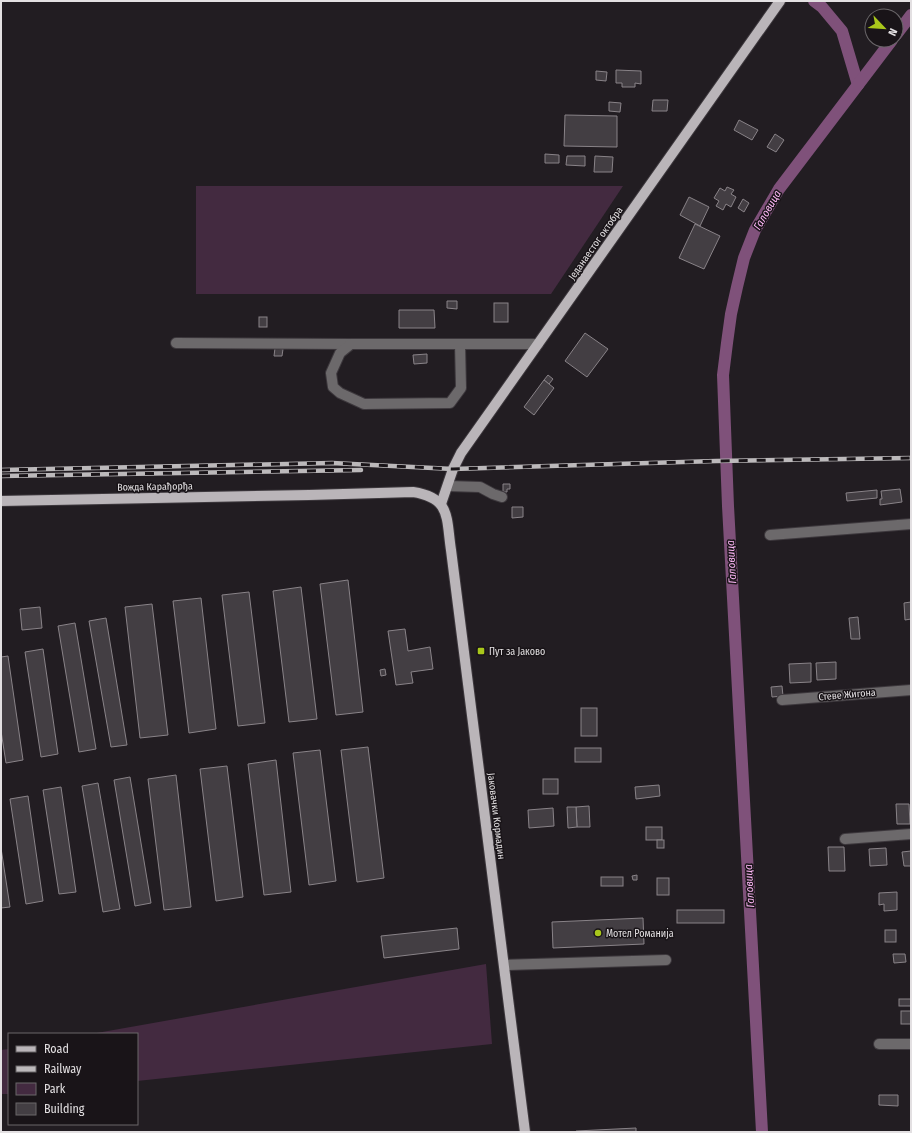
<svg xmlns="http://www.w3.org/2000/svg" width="912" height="1133" viewBox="0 0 912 1133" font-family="'Fira Sans Condensed',sans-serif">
<rect width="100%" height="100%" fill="#221d22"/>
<!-- green -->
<g fill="#432a40">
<path d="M196 186H623L551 294H196Z"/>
<path d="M486 964 492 1044 137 1081V1034H91Z"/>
<path d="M9 1049V1094H1V1050Z"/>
</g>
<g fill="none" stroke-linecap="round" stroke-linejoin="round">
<!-- canal -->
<g stroke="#7f517a" stroke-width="12">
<path d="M814 1 822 7 842 31 858 85"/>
<path d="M896 35 911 15"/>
<path d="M762 1132 728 506 723 375 727 343 731 314 737 287 744 258 755 230 779 189 892 40"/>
</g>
</g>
<!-- building -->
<g fill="#433e43" stroke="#898388">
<path d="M616 70 641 71V84L635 83V87H622V83H616Z"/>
<path d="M596 71 607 72 606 81 596 80Z"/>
<path d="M653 100H668L667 111H652Z"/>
<path d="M609 102 621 103 620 112 609 111Z"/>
<path d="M565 115 617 116V147L564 146Z"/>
<path d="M739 120 758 130 752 140 734 130Z"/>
<path d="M775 134 784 140 776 152 767 147Z"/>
<path d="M545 154 559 155V163H545Z"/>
<path d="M567 156H585V166L566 165Z"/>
<path d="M595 156 613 157 612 172H594Z"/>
<path d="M727 187 734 190 731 194 736 197 731 207 726 204 723 210 716 206 719 201 714 198 720 188 725 191Z"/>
<path d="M689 197 709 207 700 226 680 215Z"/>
<path d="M743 199 749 203 744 212 738 208Z"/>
<path d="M695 224 720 236 704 269 679 258Z"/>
<path d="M447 301H457V309L447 308Z"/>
<rect x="494" y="303" width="14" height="19"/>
<path d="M399 310H434L435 328H399Z"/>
<rect x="259" y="317" width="8" height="10"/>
<path d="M585 333 608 349 587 377 565 361Z"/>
<path d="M275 348 283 349 282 356H274Z"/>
<path d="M427 354V363L414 364 413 355Z"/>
<path d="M548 375 553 379 549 384 544 380Z"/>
<path d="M544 380 554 388 534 415 524 407Z"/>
<path d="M503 484H510V489H507V492H503Z"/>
<path d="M900 489 902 502 880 505V499H882L881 491Z"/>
<path d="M877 490V498L847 501 846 493Z"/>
<path d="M512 507H523V517L512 518Z"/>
<path d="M348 580 363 712 336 715 320 584Z"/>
<path d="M301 587 317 719 289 722 273 591Z"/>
<path d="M249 592 265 723 238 726 222 595Z"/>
<path d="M201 598 216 729 189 733 173 601Z"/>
<path d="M911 602V619L905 620 904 603Z"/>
<path d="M152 604 168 735 140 738 125 607Z"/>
<path d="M40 607 42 628 22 630 20 609Z"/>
<path d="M858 617 860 639H851L849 618Z"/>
<path d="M106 618 127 745 111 747 89 621Z"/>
<path d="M75 623 96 749 79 752 58 626Z"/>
<path d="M405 629 408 651 430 647 433 669 411 672 413 683 396 685 388 631Z"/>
<path d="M43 649 58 754 41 757 25 652Z"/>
<path d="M8 656 23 760 6 763 1 731V657Z"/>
<path d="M836 662V679L817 680 816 663Z"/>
<path d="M811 663V682L790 683 789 664Z"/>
<path d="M385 669 386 675 381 676 380 670Z"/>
<path d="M782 686 783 696 772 697 771 687Z"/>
<rect x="581" y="708" width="16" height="28"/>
<path d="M368 747 384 878 357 882 341 750Z"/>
<rect x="575" y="748" width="26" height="14"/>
<path d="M320 750 336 881 309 885 293 753Z"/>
<path d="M276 760 291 892 264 895 248 764Z"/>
<path d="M227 766 243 897 216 901 200 769Z"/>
<path d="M176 775 191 907 164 910 148 779Z"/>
<path d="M130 777 151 903 135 906 114 780Z"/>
<rect x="543" y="779" width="15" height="15"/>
<path d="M98 783 120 909 103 912 82 786Z"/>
<path d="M659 785 660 796 636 799 635 787Z"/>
<path d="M61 787 76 892 59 894 43 790Z"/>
<path d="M28 796 43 901 26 904 10 799Z"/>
<path d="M896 804H909L910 824H897Z"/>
<path d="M589 806 590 827H577L576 807Z"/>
<path d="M567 807H576L577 827 568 828Z"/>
<path d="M553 808 554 826 529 828 528 810Z"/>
<rect x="646" y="827" width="16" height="13"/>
<rect x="657" y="840" width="7" height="8"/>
<path d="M828 847H844L845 871H829Z"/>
<path d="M1 848 10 907 1 908Z"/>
<path d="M886 848 887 865 870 866 869 849Z"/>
<path d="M911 851V866H904L902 852Z"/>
<path d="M637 875V880H633L632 876Z"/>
<rect x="601" y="877" width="22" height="9"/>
<rect x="657" y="878" width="12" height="17"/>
<path d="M897 892V910L884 911V904L879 905V893Z"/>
<rect x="677" y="910" width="47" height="13"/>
<path d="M643 918 644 944 553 948 552 922Z"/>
<path d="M457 928 459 949 384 958 381 936Z"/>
<rect x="885" y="930" width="11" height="12"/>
<path d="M893 954H905L906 962 894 963Z"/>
<rect x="899" y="999" width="12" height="7"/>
<rect x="901" y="1011" width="10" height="13"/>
<path d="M879 1095H898V1106L879 1105Z"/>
<path d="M636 1128V1132H576V1131Z"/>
</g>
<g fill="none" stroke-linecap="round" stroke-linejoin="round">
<!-- minor casing -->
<g stroke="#3d383d" stroke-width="12">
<g id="minor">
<path d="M176 343 351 344"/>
<path d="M460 344 461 388 450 403 364 404 340 393 333 387 331 373 340 353 351 344H538"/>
<path d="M448 486 480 487 493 494 502 497"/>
<path d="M770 535 911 524"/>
<path d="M782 700 911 690"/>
<path d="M845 839 911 834"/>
<path d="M504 965 666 960"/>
<path d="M879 1044H911"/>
</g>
</g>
<!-- major casing -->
<g stroke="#3d383d" stroke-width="12">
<g id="major">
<path d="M1 501 309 495 413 492C451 498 446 517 451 550L525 1132"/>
<path d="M441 504 453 469 461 453 780 1"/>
</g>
</g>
<!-- minor -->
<use href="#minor" stroke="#6c696b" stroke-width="10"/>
<!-- major -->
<use href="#major" stroke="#bab5b9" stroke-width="10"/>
<!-- rail casing -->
<g stroke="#bcb9bb" stroke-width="4.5">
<g id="rail">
<path d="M1 470 332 463 453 469 716 461 911 458"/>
<path d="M1 476 361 470"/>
</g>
</g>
<!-- rail -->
<use href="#rail" stroke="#191418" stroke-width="3" stroke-dasharray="9" stroke-linecap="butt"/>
</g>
<!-- markers -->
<g fill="#a9c71b" stroke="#191418" stroke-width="1.5">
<rect x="477" y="647" width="8" height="8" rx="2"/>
<circle cx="598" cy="933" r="4"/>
</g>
<g text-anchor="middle" stroke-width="3" stroke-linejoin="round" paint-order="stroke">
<!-- street labels -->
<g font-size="10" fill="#e3e0e2" stroke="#191418">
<text transform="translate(595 243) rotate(-55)" y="4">Једанаестог октобра</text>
<text transform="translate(155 486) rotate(-1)" y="4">Вожда Карађорђа</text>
<text transform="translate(847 694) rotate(-5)" y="4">Стеве Жигона</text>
<text transform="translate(497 816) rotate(83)" y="4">Јаковачки Кормадин</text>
</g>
<!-- poi labels -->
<g font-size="10" fill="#e3e0e2" stroke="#191418" text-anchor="start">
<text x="489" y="655">Пут за Јаково</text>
<text x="606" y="937">Мотел Романија</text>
</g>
<!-- water labels -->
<g font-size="11" font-style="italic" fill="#fdb7f6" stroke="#191418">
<text transform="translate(767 210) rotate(-60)" y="4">Галовица</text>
<text transform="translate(731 562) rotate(-93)" y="4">Галовица</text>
<text transform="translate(749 886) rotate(-93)" y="4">Галовица</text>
</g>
</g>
<!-- border -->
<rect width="912" height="1133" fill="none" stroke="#e3e0e2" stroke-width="4"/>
<!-- legend -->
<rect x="8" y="1033" width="130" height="92" fill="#191418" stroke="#6a6669"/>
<rect x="16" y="1046" width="20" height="6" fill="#bab5b9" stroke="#6a6669"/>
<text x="44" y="1053" font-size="12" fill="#e3e0e2">Road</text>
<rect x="16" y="1066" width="20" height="6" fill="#bcb9bb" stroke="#6a6669"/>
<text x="44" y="1073" font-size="12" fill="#e3e0e2">Railway</text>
<rect x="16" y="1083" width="20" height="12" fill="#432a40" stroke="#6a6669"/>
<text x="44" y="1093" font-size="12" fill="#e3e0e2">Park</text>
<rect x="16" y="1103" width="20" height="12" fill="#433e43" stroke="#6a6669"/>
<text x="44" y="1113" font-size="12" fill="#e3e0e2">Building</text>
<!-- north arrow -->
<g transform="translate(884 28) rotate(115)"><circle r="19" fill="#191418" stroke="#6a6669"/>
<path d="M0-3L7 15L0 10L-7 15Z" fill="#a9c71b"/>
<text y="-6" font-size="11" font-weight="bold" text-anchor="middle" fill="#e3e0e2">N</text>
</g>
</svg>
